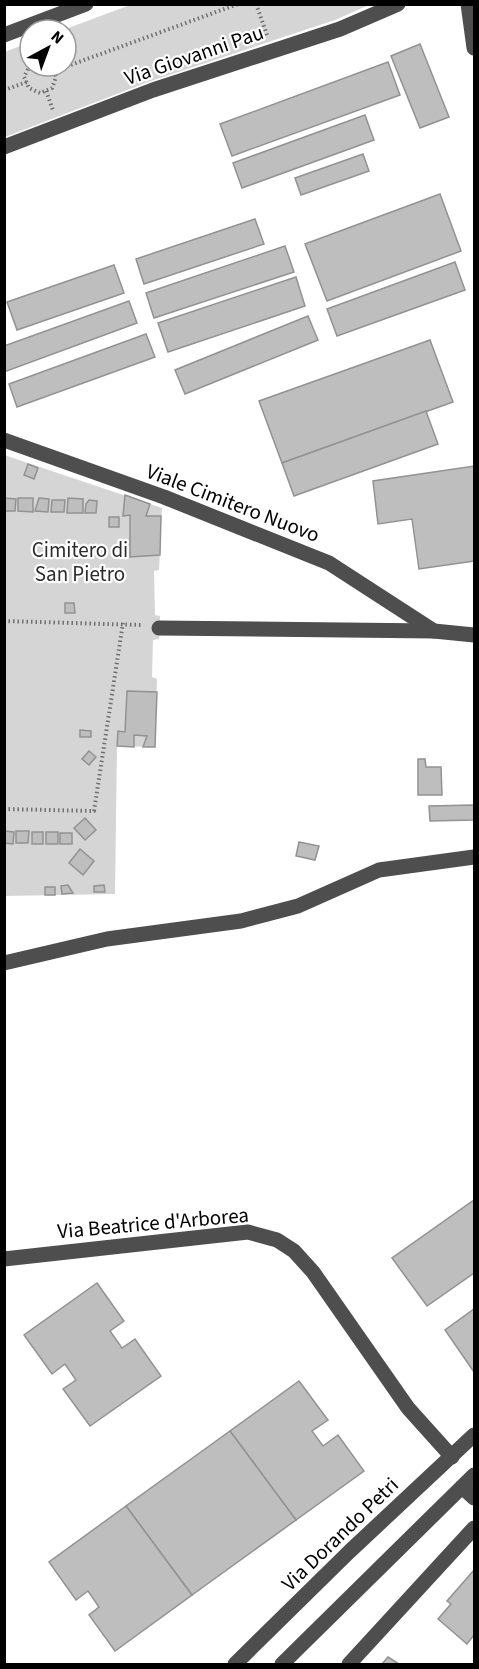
<svg xmlns="http://www.w3.org/2000/svg" width="479" height="1669" viewBox="0 0 479 1669" font-family="'Source Sans 3',sans-serif">
<rect width="100%" height="100%" fill="#fff"/>
<!-- green -->
<g fill="#d5d5d5">
<path d="M130 5V4L369 5 335 20 148 82 5 137V52L30 42V66H66V30H63Z"/>
<path d="M4 455 162 508 159 570 154 571 155 615 160 616 159 639 153 640 152 677 157 679 155 747 117 746 115 894 5 896Z"/>
</g>
<!-- building -->
<g fill="#bebebe" stroke="#929292" stroke-width="1.5">
<path d="M420 44 449 117 420 128 391 56Z"/>
<path d="M388 62 400 95 232 156 220 124Z"/>
<path d="M365 115 374 140 242 188 233 163Z"/>
<path d="M363 154 369 171 301 195 295 178Z"/>
<path d="M440 194 461 251 327 301 305 244Z"/>
<path d="M255 219 264 244 144 284 136 259Z"/>
<path d="M285 246 294 272 154 318 146 293Z"/>
<path d="M455 262 465 290 337 336 327 309Z"/>
<path d="M114 265 124 293 17 330 7 302Z"/>
<path d="M296 277 305 306 168 352 158 323Z"/>
<path d="M129 301 137 323 4 372V346Z"/>
<path d="M308 316 318 340 185 394 175 370Z"/>
<path d="M146 334 155 357 17 407 9 384Z"/>
<path d="M430 340 453 402 282 463 259 401Z"/>
<path d="M426 411 438 444 294 496 282 463Z"/>
<path d="M28 464 38 468 34 479 24 475Z"/>
<path d="M474 466V561L419 569 412 519 378 524 373 481Z"/>
<path d="M125 495 150 504 146 516H161L160 555 130 557V515L123 516Z"/>
<path d="M4 498 16 499 15 511H4Z"/>
<path d="M18 498H33V512L18 511Z"/>
<path d="M39 498 49 499 48 512 35 511Z"/>
<path d="M68 498 83 499V513H67Z"/>
<path d="M52 500H65L64 512H51Z"/>
<path d="M89 500 97 501 96 513H85L86 504Z"/>
<rect x="109" y="517" width="10" height="10"/>
<path d="M65 603H74L75 613H65Z"/>
<path d="M127 691 157 692 155 747H143L147 736 134 735V747L117 746 118 731 125 732Z"/>
<path d="M80 730 91 731V737H80Z"/>
<path d="M89 751 96 757 89 765 82 759Z"/>
<path d="M418 759H425L426 767H441L442 795H418Z"/>
<path d="M474 805V820L430 821 429 806Z"/>
<path d="M85 818 96 830 85 840 74 828Z"/>
<path d="M4 831 14 832 13 844 4 843Z"/>
<path d="M16 831H29L28 843H16Z"/>
<rect x="32" y="832" width="11" height="12"/>
<rect x="46" y="832" width="12" height="12"/>
<rect x="60" y="833" width="12" height="11"/>
<path d="M299 842 319 846 315 860 296 856Z"/>
<path d="M80 849 94 861 83 875 69 863Z"/>
<path d="M68 885 73 893 62 894 61 886Z"/>
<path d="M104 885 105 892H94V886Z"/>
<rect x="45" y="887" width="10" height="8"/>
<path d="M474 1200V1273L427 1306 392 1258Z"/>
<path d="M97 1283 124 1321 110 1331 122 1348 135 1339 161 1376 90 1426 63 1389 76 1380 65 1364 52 1374 24 1335Z"/>
<path d="M474 1309V1372L445 1330Z"/>
<path d="M299 1381 328 1420 312 1431 323 1446 338 1435 364 1471 296 1520 230 1431Z"/>
<path d="M230 1431 296 1520 192 1595 126 1506Z"/>
<path d="M126 1506 192 1595 115 1651 89 1615 99 1607 88 1591 76 1600 49 1562Z"/>
<path d="M474 1570V1635L467 1644 438 1619 451 1604 447 1601Z"/>
<path d="M388 1657 399 1664H382Z"/>
</g>
<g fill="none" stroke-linecap="round" stroke-linejoin="round">
<!-- path -->
<g stroke="#707070" stroke-width="4" stroke-dasharray="1.5 3" stroke-linecap="butt">
<path d="M256 4 267 35"/>
<path d="M30 65 24 77 29 88 40 93 52 88 56 77 52 66"/>
<path d="M54 71 238 4"/>
<path d="M4 90 27 82"/>
<path d="M46 91 53 110"/>
<path d="M4 621 141 625"/>
<path d="M4 809 94 811 123 623"/>
</g>
<!-- minor -->
<g stroke="#4e4e4e" stroke-width="15">
<path d="M468 4 474 48"/>
<path d="M4 35 86 4"/>
<path d="M4 147 153 90 340 29 398 4"/>
<path d="M4 440 164 497 329 563 434 631"/>
<path d="M159 628 434 631 474 635"/>
<path d="M4 963 107 939 241 921 298 906 379 870 474 857"/>
<path d="M4 1259 248 1232 277 1240 294 1251 313 1272 408 1408 452 1457"/>
<path d="M462 1487 474 1498"/>
<path d="M235 1664 350 1551 474 1435"/>
<path d="M282 1664 474 1475"/>
<path d="M349 1664 474 1528"/>
</g>
</g>
<g text-anchor="middle" stroke-width="4.5" stroke-linejoin="round" paint-order="stroke">
<!-- street labels -->
<g font-size="21" fill="#000" stroke="#fff">
<text transform="translate(194 55) rotate(-19)" y="7">Via Giovanni Pau</text>
<text transform="translate(233 503) rotate(21)" y="7">Viale Cimitero Nuovo</text>
<text transform="translate(153 1223) rotate(-5)" y="7">Via Beatrice d'Arborea</text>
<text transform="translate(340 1534) rotate(-44)" y="7">Via Dorando Petri</text>
</g>
<!-- park labels -->
<g font-size="21" fill="#2c2c2c" stroke="#fff">
<text x="80" y="557">Cimitero di<tspan x="80" dy="24">San Pietro</tspan></text>
</g>
</g>
<!-- border -->
<rect width="479" height="1669" fill="none" stroke="#000000" stroke-width="12"/>
<!-- north arrow -->
<g transform="translate(48 48) rotate(41)"><circle r="28" fill="#ffffff" stroke="#999999" stroke-width="1.5"/>
<path d="M0-4.5L10 22L0 15L-10 22Z" fill="#000000"/>
<text y="-9" font-size="16" font-weight="bold" text-anchor="middle" fill="#000000">N</text>
</g>
</svg>
